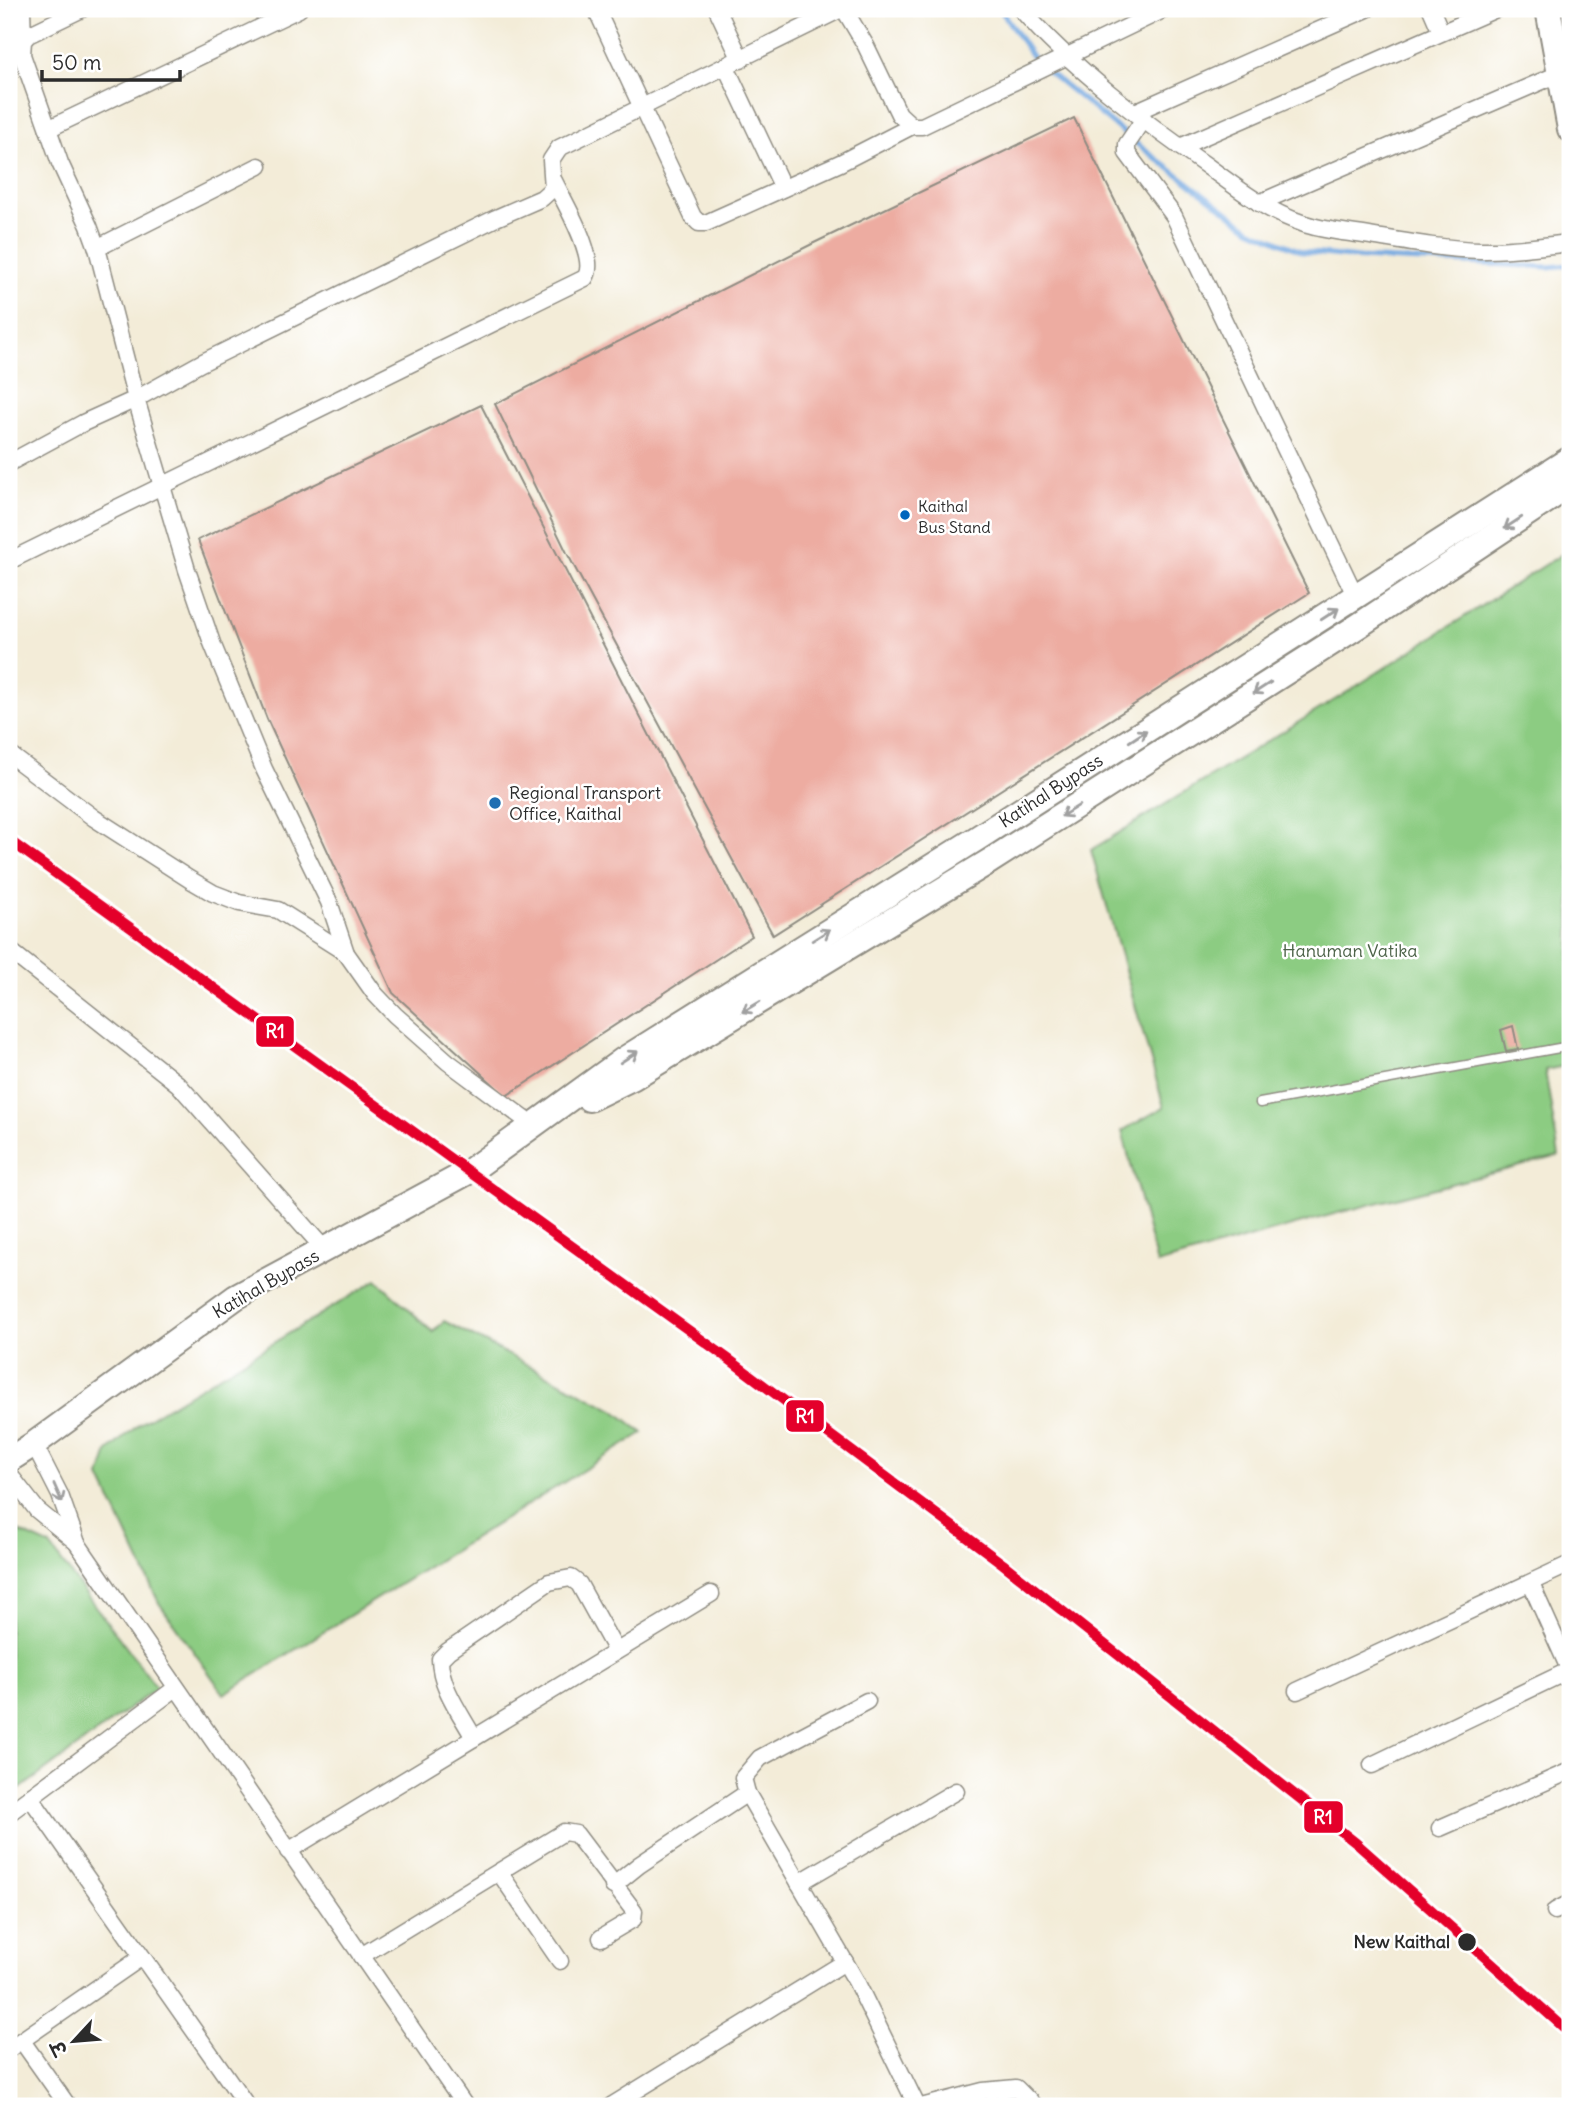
<svg xmlns="http://www.w3.org/2000/svg" width="1579" height="2115" viewBox="0 0 1579 2115" font-family="Delius,'Playpen Sans Deva',sans-serif">
<rect width="100%" height="100%" fill="#fff"/>
<filter id="ink" filterUnits="userSpaceOnUse"><feTurbulence type="fractalNoise" baseFrequency=".0143" numOctaves="2"/><feDisplacementMap in="SourceGraphic" scale="14" xChannelSelector="R" yChannelSelector="G"/><feConvolveMatrix kernelMatrix="1 2 1 2 8 2 1 2 1" color-interpolation-filters="sRGB"/></filter>
<filter id="wash" filterUnits="userSpaceOnUse"><feTurbulence type="fractalNoise" baseFrequency=".00686" numOctaves="4" result="noise"/><feDisplacementMap in="SourceGraphic" scale="28" xChannelSelector="R" yChannelSelector="G"/><feGaussianBlur stdDeviation="1.57" result="paint"/><feColorMatrix in="noise" values="0 0 0 0 0 0 0 0 0 0 0 0 0 0 0 0 0 1.4 0 .05"/><feComposite in="paint" operator="in"/></filter>
<g filter="url(#wash)">
<rect width="100%" height="100%" fill="#f3ecd8"/>
<!-- green -->
<g fill="#8ccc82" stroke="#5c7c56" stroke-width="2">
<path d="M1570 549V1065L1545 1070 1559 1156 1334 1214 1157 1264 1122 1131 1164 1107 1091 850 1341 696Z"/>
<path d="M377 1280 433 1332 444 1321 614 1410 643 1433 224 1694 159 1603 100 1477 108 1451 138 1425Z"/>
<path d="M9 1527 49 1545 157 1688 9 1797Z"/>
</g>
<g fill="none" stroke-linecap="round" stroke-linejoin="round">
<!-- stream -->
<path stroke="#73a8e0" stroke-width="5" d="M1000 9 1036 62 1141 147 1250 229 1303 252 1359 258 1548 267 1570 265"/>
</g>
<g id="blocks">
<!-- building -->
<g fill="#edaca1">
<path d="M1074 118 1309 593 773 935 567 553 495 404 814 243Z"/>
<path d="M481 405 752 936 506 1096 393 993 267 719 198 540Z"/>
<path d="M1513 1026 1518 1049 1506 1051 1501 1030Z"/>
</g>
</g>
</g>
<g filter="url(#ink)">
<use href="#blocks" fill-opacity="0" stroke="#8f8c82" stroke-width="2"/>
<g fill="none" stroke-linecap="round" stroke-linejoin="round">
<!-- service casing -->
<g stroke="#8f8c82" stroke-width="11">
<path id="service" d="M1260 1103 1570 1046"/>
</g>
<!-- minor casing -->
<g stroke="#8f8c82" stroke-width="19">
<g id="minor">
<path d="M22 9 23 41"/>
<path d="M596 9 693 217 699 223H706L840 163 912 126"/>
<path d="M717 9 741 60"/>
<path d="M844 9 866 46 899 114 912 126H922L1165 9"/>
<path d="M1021 9C1072 68 1143 121 1207 166 1237 188 1266 211 1302 223 1323 231 1348 232 1370 236 1406 242 1443 249 1480 250 1510 251 1540 246 1570 243"/>
<path d="M1431 9 1441 32"/>
<path d="M726 67 783 188"/>
<path d="M1135 112 1367 9"/>
<path d="M1144 119 1127 144V153L1174 216 1356 597"/>
<path d="M48 129 299 9"/>
<path d="M1180 147 1496 9"/>
<path d="M1259 203 1561 73"/>
<path d="M97 248 259 166"/>
<path d="M9 463 83 423 136 399 97 248 89 226 60 163 22 55 23 41 28 35 82 9"/>
<path d="M9 561 585 278C599 259 564 202 554 181"/>
<path d="M9 754 94 818 189 879 213 893 239 903 278 910 346 953"/>
<path d="M9 950 178 1084 325 1250"/>
<path d="M534 1126 448 1062 395 1015 375 994 346 953 329 902 264 769 212 643 187 570 136 399 201 363 496 218 542 198 553 188 551 160 559 148 841 9"/>
<path d="M34 1444 60 1495 77 1543 465 2106"/>
<path d="M9 1474 37 1510 75 1541"/>
<path d="M1531 1584 1570 1671"/>
<path d="M1297 1691 1570 1564"/>
<path d="M867 1701 760 1758 743 1778 747 1793 856 1981 917 2106"/>
<path d="M474 1738C461 1714 440 1687 440 1659L448 1651 549 1582 571 1578 579 1584 616 1651"/>
<path d="M1372 1765 1570 1670"/>
<path d="M30 1797 247 2106"/>
<path d="M9 1813 176 1688"/>
<path d="M1440 1828 1570 1771"/>
<path d="M288 1851 711 1594"/>
<path d="M499 1872 560 1961"/>
<path d="M799 1883 956 1791"/>
<path d="M613 1886 639 1865 747 1793"/>
<path d="M1555 1911 1570 1903"/>
<path d="M361 1956 564 1832 576 1834 634 1911 633 1919 601 1938"/>
<path d="M22 2041 68 2106"/>
<path d="M9 2049 142 1957"/>
<path d="M611 2106 845 1962"/>
<path d="M925 2106 983 2091 1016 2088 1034 2106"/>
</g>
</g>
<!-- primary casing -->
<g stroke="#8f8c82" stroke-width="28">
<g id="primary">
<path d="M1548 9 1570 129"/>
<path d="M589 1099 632 1078 990 861 1358 626 1570 485"/>
<path d="M9 1460 34 1444 236 1297 470 1171 623 1060 976 839 1570 459"/>
</g>
</g>
<!-- service -->
<use href="#service" stroke="#fff" stroke-width="8"/>
<!-- minor -->
<use href="#minor" stroke="#fff" stroke-width="16"/>
<!-- primary -->
<use href="#primary" stroke="#fff" stroke-width="24"/>
<!-- rail-1 casing -->
<g stroke="#fff" stroke-width="16">
<path id="rail-1" d="M9 840 730 1360 1003 1564 1356 1843 1570 2033"/>
</g>
<!-- rail-1 -->
<use href="#rail-1" stroke="#e4002b" stroke-width="10"/>
</g>
<!-- one-way arrows -->
<defs><path id="oneway-shaft" d="M-6 0H5M1.5-3L5.5 0L1.5 3" fill="none" stroke-width="1.6" stroke-linecap="round" stroke-linejoin="round" transform="scale(1.75)"/></defs>
<g stroke="#a0a0a0">
<use href="#oneway-shaft" transform="translate(1513 523) rotate(147)"/>
<use href="#oneway-shaft" transform="translate(1330 614) rotate(-33)"/>
<use href="#oneway-shaft" transform="translate(1262 688) rotate(147)"/>
<use href="#oneway-shaft" transform="translate(1138 736) rotate(-33)"/>
<use href="#oneway-shaft" transform="translate(1070 811) rotate(148)"/>
<use href="#oneway-shaft" transform="translate(821 935) rotate(-32)"/>
<use href="#oneway-shaft" transform="translate(751 1007) rotate(149)"/>
<use href="#oneway-shaft" transform="translate(629 1057) rotate(-33)"/>
<use href="#oneway-shaft" transform="translate(58 1493) rotate(66)"/>
</g>
</g>
<!-- markers -->
<circle fill="#0065bd" stroke="#fff" stroke-width="2.5" cx="905" cy="515" r="6"/>
<circle fill="#1f6fb2" stroke="#fff" stroke-width="2.5" cx="495" cy="803" r="7"/>
<circle fill="#2b2b2b" stroke="#fff" stroke-width="2.5" cx="1467" cy="1942" r="10"/>
<g text-anchor="middle" stroke-width="5" stroke-linejoin="round" paint-order="stroke">
<!-- bus labels -->
<g font-size="16" fill="#2b2b2b" stroke="#fff" text-anchor="start">
<text x="918" y="512">Kaithal<tspan x="918" dy="21">Bus Stand</tspan></text>
</g>
<!-- street labels -->
<g font-size="18" fill="#2b2b2b" stroke="#fff">
<text transform="translate(1051 791) rotate(-33)" y="6">Katihal Bypass</text>
<text transform="translate(266 1284) rotate(-30)" y="6">Katihal Bypass</text>
</g>
<!-- poi labels -->
<g font-size="18" fill="#2b2b2b" stroke="#fff" text-anchor="start">
<text x="509" y="799">Regional Transport<tspan x="509" dy="21">Office, Kaithal</tspan></text>
</g>
<!-- park labels -->
<g font-size="18" fill="#4d6349" stroke="#fff">
<text x="1350" y="957">Hanuman Vatika</text>
</g>
<!-- stop labels -->
<g font-size="18" font-weight="bold" fill="#2b2b2b" stroke="#fff" text-anchor="end">
<text x="1450" y="1948">New Kaithal</text>
</g>
</g>
<g stroke="#fff" stroke-width="2.5">
<rect x="255" y="1015" width="40" height="33" rx="7" fill="#e4002b"/>
<rect x="785" y="1399" width="40" height="34" rx="7" fill="#e4002b"/>
<rect x="1303" y="1800" width="41" height="34" rx="7" fill="#e4002b"/>
</g>
<g font-size="19" text-anchor="middle" font-weight="bold" fill="#fff">
<text x="275" y="1038">R1</text>
<text x="805" y="1423">R1</text>
<text x="1323" y="1824">R1</text>
</g>
<!-- margin -->
<rect width="1579" height="2115" fill="none" stroke="#fff" stroke-width="35"/>
<!-- north arrow -->
<g transform="translate(74 2041) rotate(244)" stroke="#ffffff" stroke-width="5" paint-order="stroke">
<path d="M0-5L12 26L0 18L-12 26Z" fill="#2b2b2b"/>
<text y="-10" font-size="19" font-weight="bold" text-anchor="middle" fill="#2b2b2b">उ</text>
</g>
<!-- scale -->
<path d="M42 70v10h138v-10" fill="none" stroke="#2b2b2b" stroke-width="3.5"/>
<text x="52" y="70" font-size="21" fill="#2b2b2b" stroke="#ffffff" stroke-width="5" paint-order="stroke">50 m</text>
</svg>
